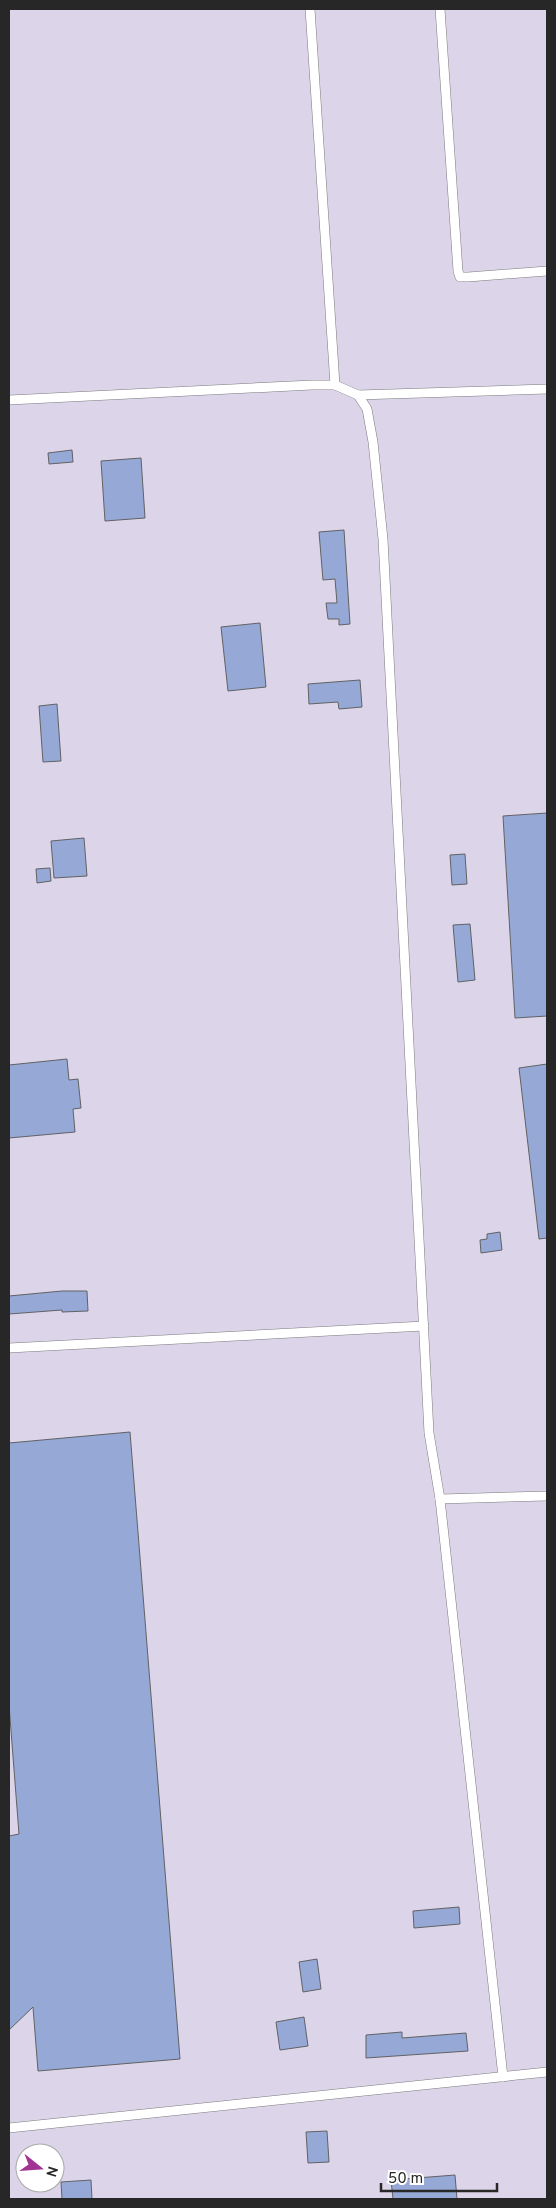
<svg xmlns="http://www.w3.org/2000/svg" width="556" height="2208" viewBox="0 0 556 2208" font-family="Overpass,sans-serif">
<rect width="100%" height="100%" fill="#e1e2e4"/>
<!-- industrial -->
<path fill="#dcd4e9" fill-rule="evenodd" d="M9 9H547V2199H9ZM25 2153H55V2183H25Z"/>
<!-- building -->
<g fill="#96a8d6" stroke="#616264">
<path d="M72 450 73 462 49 464 48 453Z"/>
<path d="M141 458 145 518 105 521 101 461Z"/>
<path d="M344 530 350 624 339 625V619H328L326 603H337L335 579 323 580 319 532Z"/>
<path d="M260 623 266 687 228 691 221 627Z"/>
<path d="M360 680 362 707 339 709 338 702 309 704 308 684Z"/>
<path d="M57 704 61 761 43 762 39 706Z"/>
<path d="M547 813V1016L515 1018 503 816Z"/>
<path d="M84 838 87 876 54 878 51 841Z"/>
<path d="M465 854 467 884 452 885 450 855Z"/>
<path d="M50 868 51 881 37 883 36 869Z"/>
<path d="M470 924 475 980 458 982 453 925Z"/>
<path d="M67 1059 69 1080 78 1079 81 1108 73 1109 75 1132 9 1138V1065Z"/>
<path d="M547 1064V1238L539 1239 519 1068Z"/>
<path d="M500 1232 502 1250 481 1253 480 1240 487 1239V1234Z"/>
<path d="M62 1291H87L88 1311 62 1312V1310L9 1314V1296Z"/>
<path d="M130 1432 180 2059 38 2071 33 2007 9 2030V1836L19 1834 9 1705V1443Z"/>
<path d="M459 1907 460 1924 414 1928 413 1911Z"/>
<path d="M317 1959 321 1989 303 1992 299 1962Z"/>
<path d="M304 2017 308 2046 280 2050 276 2022Z"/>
<path d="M402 2032V2038L466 2033 468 2051 366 2058V2035Z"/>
<path d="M327 2131 329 2162 308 2163 306 2132Z"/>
<path d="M455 2175 457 2199H393L391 2180Z"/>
<path d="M91 2180 92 2199H62L61 2182Z"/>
</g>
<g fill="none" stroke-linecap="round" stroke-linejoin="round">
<!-- lane casing -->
<g stroke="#7a7b7d" stroke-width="10">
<g id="lane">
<path d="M310 9 335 385"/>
<path d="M440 9 458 271 460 277H468L547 271"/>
<path d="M358 395 367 409 373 442 383 539 429 1433 440 1499 503 2077"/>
<path d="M9 400 312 385H335L358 395 547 389"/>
<path d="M9 1348 424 1326"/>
<path d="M440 1499 547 1496"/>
<path d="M9 2128 547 2072"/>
</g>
</g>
<!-- lane -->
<use href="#lane" stroke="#fff" stroke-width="9"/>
</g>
<!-- border -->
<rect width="556" height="2208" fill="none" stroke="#272728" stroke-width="20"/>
<!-- north arrow -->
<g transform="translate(40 2168) rotate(107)"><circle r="24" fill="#ffffff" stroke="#a9a9a9"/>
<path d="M0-4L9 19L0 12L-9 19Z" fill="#a13392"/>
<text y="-8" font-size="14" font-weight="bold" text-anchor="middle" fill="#272728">N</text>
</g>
<!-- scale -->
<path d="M381 2183v8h116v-8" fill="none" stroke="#272728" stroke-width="2.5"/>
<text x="388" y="2183" font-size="15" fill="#272728" stroke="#ffffff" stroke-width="4" paint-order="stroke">50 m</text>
</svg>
